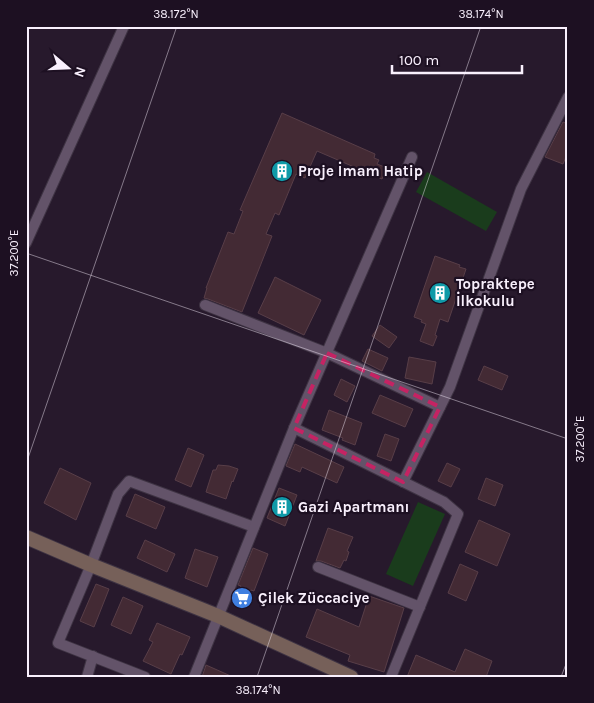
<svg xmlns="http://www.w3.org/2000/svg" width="594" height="703" viewBox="0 0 594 703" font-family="Karla,sans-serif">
<rect width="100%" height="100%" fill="#27192c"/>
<!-- green -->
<g fill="#1a3c1c">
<path d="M427 172 497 212 486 231 416 192Z"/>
<path d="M418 502 445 514 413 586 386 574Z"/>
</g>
<!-- building -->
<g fill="#432a34" stroke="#583e48">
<path d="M282 113 375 154 374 158 379 160 377 164 387 168 382 179 317 151 305 178 296 174 279 215 275 213 266 234 272 236 242 312 208 299 204 298 207 288H206L228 232 234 234 243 211 240 210Z"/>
<path d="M563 122 568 124V152L563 164 545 157Z"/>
<path d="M435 256 460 265 459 267 466 269 448 322 440 319 435 335 437 336 433 346 420 341 426 324 421 322 422 320 414 317Z"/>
<path d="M275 277 321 300 304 335 258 313Z"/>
<path d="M380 325 397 337 389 348 372 336Z"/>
<path d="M368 349 388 358 382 371 362 361Z"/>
<path d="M409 357 436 362 432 384 405 378Z"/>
<path d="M484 366 508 376 502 390 478 380Z"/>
<path d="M341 379 355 386 347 402 334 395Z"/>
<path d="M380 395 413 409 405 427 372 413Z"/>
<path d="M329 410 362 423 355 445 342 440 343 438 322 430Z"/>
<path d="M385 434 399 439 391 461 377 456Z"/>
<path d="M295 444 344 467 337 483 302 467 300 472 286 466Z"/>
<path d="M188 448 204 455 191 487 175 480Z"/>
<path d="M447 463 460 469 451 487 438 481Z"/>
<path d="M218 465 229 466 238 469 233 482 232 481 226 499 206 492 213 470H216Z"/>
<path d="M60 468 91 483 76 520 44 503Z"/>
<path d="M486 478 503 485 495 506 478 499Z"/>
<path d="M279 488 297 495 285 526 267 518Z"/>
<path d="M135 494 165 507 156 529 126 516Z"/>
<path d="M479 520 510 534 497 566 465 552Z"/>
<path d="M328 528 353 537 347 551 349 552 346 561 344 560 340 568 321 561H316Z"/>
<path d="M145 540 175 554 167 572 137 558Z"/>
<path d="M253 548 268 554 254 591 251 590 244 607 234 603 241 586 238 585Z"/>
<path d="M195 549 218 557 207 587 185 578Z"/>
<path d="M460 564 478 572 466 601 448 593Z"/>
<path d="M96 584 109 589 94 627 80 621Z"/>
<path d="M369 596 404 608 384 672 348 661 350 655 306 637 317 609 359 627Z"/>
<path d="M123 597 143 606 131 634 111 625Z"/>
<path d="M157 623 190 637 182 655 180 654 171 674 143 661 153 642 149 640Z"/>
<path d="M465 649 492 661 486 677H407L416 655 455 672Z"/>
<path d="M206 665 233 677H202Z"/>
</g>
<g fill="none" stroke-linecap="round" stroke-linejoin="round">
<!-- street casing -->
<g stroke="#3e3343" stroke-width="12">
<g id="street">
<path d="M26 243 124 26"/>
<path d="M205 305 327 353 440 407"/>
<path d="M294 428 444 502 458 514 391 677"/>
<path d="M403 482 450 387 521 189 568 97"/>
<path d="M318 567 420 607"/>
<path d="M87 677 93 656"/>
<path d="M145 677 58 643 91 565 118 494 129 481 254 527"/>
<path d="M194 677 294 428 412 157"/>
</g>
</g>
<!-- secondary casing -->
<g stroke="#3e3343" stroke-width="16">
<path id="secondary" d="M26 537 91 565 218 616 351 677"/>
</g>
<!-- street -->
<use href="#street" stroke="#635369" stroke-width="10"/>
<!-- secondary -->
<use href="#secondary" stroke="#766059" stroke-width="14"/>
</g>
<!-- marked area -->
<path fill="none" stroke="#c52363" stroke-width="4" stroke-dasharray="10 6" stroke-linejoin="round" d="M327 353 440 407 403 482 294 428Z"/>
<!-- ticks -->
<path fill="none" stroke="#f9f0fd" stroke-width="1" stroke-opacity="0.45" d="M26 253 568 439M26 464 177 26M257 677 481 26M561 677 568 659"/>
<!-- icons -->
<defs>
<g id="building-disc" transform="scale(1.125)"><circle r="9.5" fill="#0f9aa8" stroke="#1d1022"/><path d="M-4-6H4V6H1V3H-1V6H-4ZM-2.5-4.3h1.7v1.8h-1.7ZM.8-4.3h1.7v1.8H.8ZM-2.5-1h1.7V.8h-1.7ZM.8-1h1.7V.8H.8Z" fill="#fff"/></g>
<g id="supermarket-disc" transform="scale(1.125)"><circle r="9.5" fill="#3f7fe0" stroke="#1d1022"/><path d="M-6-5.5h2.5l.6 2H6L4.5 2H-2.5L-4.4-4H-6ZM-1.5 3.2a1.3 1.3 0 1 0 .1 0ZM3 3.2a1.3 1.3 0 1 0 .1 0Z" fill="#fff"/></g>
</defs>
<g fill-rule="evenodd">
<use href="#building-disc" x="282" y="171"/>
<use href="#building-disc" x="440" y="293"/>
<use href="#building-disc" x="282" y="507"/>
<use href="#supermarket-disc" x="242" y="598"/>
</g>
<g text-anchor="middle" stroke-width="4.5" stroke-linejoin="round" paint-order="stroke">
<!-- poi labels -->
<g font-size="15" font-weight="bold" fill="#f9f0fd" stroke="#1d1022" text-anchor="start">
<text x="298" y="176">Proje İmam Hatip</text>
<text x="456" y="289">Topraktepe<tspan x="456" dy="17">İlkokulu</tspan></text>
<text x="298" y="512">Gazi Apartmanı</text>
<text x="258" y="603">Çilek Züccaciye</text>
</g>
</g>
<!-- border -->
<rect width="594" height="703" fill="none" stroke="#1d1022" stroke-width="55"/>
<!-- north arrow -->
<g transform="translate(68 68) rotate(109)" stroke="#1d1022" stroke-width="4" paint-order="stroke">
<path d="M0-4L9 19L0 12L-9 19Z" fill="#f9f0fd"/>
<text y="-8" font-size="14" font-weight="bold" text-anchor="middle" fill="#f9f0fd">N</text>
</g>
<!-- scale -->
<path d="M392 65v8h130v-8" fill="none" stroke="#f9f0fd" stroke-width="2.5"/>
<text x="399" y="65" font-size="15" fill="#f9f0fd" stroke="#1d1022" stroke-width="4" paint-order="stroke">100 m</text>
<rect x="28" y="28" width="538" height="648" fill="none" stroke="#f9f0fd" stroke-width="2"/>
<g font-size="12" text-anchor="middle" fill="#f9f0fd">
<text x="176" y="18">38.172°N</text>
<text x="481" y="18">38.174°N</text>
<text transform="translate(14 253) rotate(-90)" y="4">37.200°E</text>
<text transform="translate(580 439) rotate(-90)" y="4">37.200°E</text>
<text x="258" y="694">38.174°N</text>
</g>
</svg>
